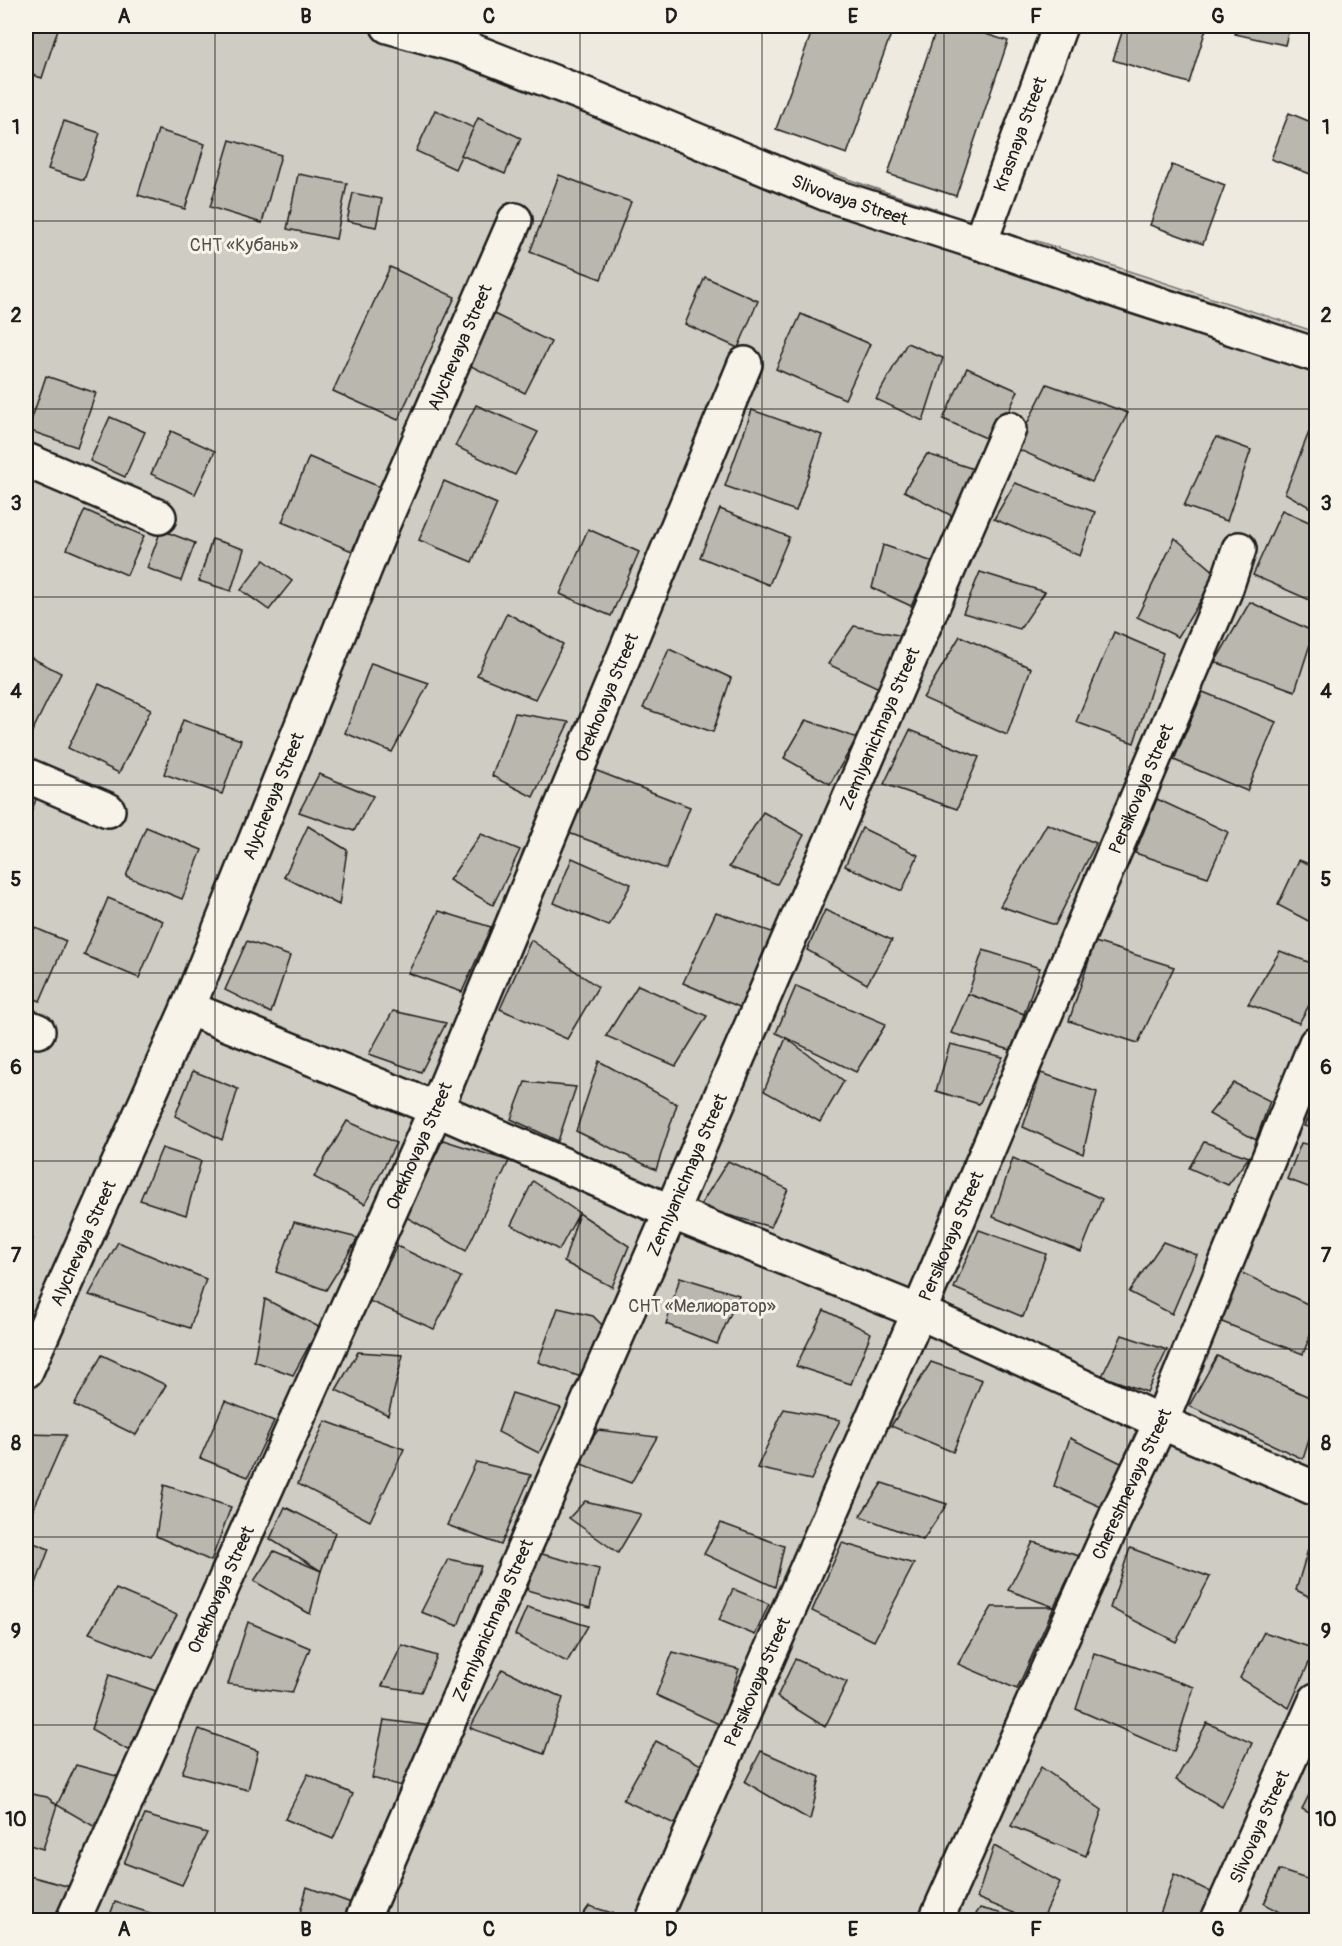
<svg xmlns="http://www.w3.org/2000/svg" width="1342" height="1946" viewBox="0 0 1342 1946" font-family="Pangolin,sans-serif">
<rect width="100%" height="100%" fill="#eeeae0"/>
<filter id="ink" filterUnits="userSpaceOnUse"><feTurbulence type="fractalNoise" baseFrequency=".0167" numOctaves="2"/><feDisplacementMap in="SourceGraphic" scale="12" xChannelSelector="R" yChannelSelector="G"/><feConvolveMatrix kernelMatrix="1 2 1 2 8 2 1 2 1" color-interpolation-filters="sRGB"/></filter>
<g filter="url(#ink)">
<!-- green -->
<path fill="#cfccc3" stroke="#767470" stroke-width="1.5" d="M26 26H412L549 78 945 212 980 243 1037 241 1316 332V1920H26Z"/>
<!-- building -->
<g fill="#bab7af" stroke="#1c1c1c" stroke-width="1.5">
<path d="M26 26H59L42 78 26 73Z"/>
<path d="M814 26H894L847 154 776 129Z"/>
<path d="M937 26H960L1008 41 956 196 888 174Z"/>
<path d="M1124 26H1207L1189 83 1113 60Z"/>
<path d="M1237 26H1290L1285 45 1235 34Z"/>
<path d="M435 110 474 128 455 169 416 151Z"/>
<path d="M1289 113 1316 124V165L1313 175 1271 159Z"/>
<path d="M478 118 521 138 505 174 461 155Z"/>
<path d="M64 121 100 133 84 180 48 169Z"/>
<path d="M158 130 205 144 185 209 138 195Z"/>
<path d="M230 140 281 155 262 223 210 207Z"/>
<path d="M1172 165 1225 185 1203 244 1150 225Z"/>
<path d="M298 174 347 183 336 239 287 229Z"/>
<path d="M559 175 631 202 601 279 530 252Z"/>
<path d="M353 193 382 199 376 227 347 221Z"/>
<path d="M390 267 455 297 398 420 333 391Z"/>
<path d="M705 277 758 301 738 348 685 324Z"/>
<path d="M494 314 551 342 525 393 469 365Z"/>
<path d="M801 314 870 344 845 399 776 369Z"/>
<path d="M907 343 943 358 923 421 876 399Z"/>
<path d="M967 368 1018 391 995 442 943 419Z"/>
<path d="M46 376 96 393 77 447 28 430Z"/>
<path d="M1047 384 1128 413 1092 482 1015 448Z"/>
<path d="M476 405 538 432 515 475 455 446Z"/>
<path d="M752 410 822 435 796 511 725 486Z"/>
<path d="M110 417 145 432 125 477 90 461Z"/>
<path d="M1311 427 1316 431V511L1285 493Z"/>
<path d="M171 431 215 451 195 494 151 474Z"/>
<path d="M1216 437 1251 450 1227 521 1184 506Z"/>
<path d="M927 454 980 471 958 519 904 491Z"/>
<path d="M309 457 380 487 352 551 282 522Z"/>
<path d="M444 481 497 504 472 562 419 540Z"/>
<path d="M1015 483 1095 512 1080 556 994 519Z"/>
<path d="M720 509 789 537 769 585 700 557Z"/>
<path d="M85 510 144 536 127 575 67 549Z"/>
<path d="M1282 510 1316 525V593L1314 602 1253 575Z"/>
<path d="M588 529 639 552 611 616 560 594Z"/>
<path d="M161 530 195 543 181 581 147 568Z"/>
<path d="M1175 538 1217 574 1178 637 1137 617Z"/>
<path d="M212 539 244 549 231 591 199 581Z"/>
<path d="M883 545 933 562 911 606 872 588Z"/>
<path d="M264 560 292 581 269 610 241 590Z"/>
<path d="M980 572 1045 592 1020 629 963 613Z"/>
<path d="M1250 602 1314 632 1295 691 1215 662Z"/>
<path d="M507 613 563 644 535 699 477 675Z"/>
<path d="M854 626 903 636 881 689 828 664Z"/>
<path d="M1114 632 1163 653 1134 743 1076 722Z"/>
<path d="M960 636 1031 668 1007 735 923 698Z"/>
<path d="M669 649 731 678 713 732 643 708Z"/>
<path d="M26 655 61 673 26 744Z"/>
<path d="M371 663 429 683 392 752 345 733Z"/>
<path d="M99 684 151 709 119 773 68 748Z"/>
<path d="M1203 692 1276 722 1247 791 1174 760Z"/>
<path d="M515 713 569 722 533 797 492 776Z"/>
<path d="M183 720 241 740 222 794 164 774Z"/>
<path d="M806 720 857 738 830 784 784 758Z"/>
<path d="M910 730 979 757 957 809 884 784Z"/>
<path d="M587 767 690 807 666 869 558 829Z"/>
<path d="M319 774 373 796 354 831 299 812Z"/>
<path d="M26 793 37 797 26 825Z"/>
<path d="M1157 799 1228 832 1208 877 1135 853Z"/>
<path d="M763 812 804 835 777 884 729 867Z"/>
<path d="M1047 824 1096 843 1055 925 1000 906Z"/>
<path d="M308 826 347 850 339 905 284 877Z"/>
<path d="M146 827 202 850 182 899 126 876Z"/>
<path d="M862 828 918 855 902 891 845 866Z"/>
<path d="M481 834 520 850 493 905 449 880Z"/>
<path d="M572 858 631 884 609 926 554 903Z"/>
<path d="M1299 860 1316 867V925L1278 905Z"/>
<path d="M108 898 163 921 139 978 84 955Z"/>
<path d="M825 910 892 940 867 984 807 950Z"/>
<path d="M439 911 491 927 462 992 408 973Z"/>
<path d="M716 912 777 934 744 1009 683 983Z"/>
<path d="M26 924 66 941 40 1001 26 995Z"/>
<path d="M531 940 598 987 567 1039 500 1009Z"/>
<path d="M247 941 290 956 271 1013 225 990Z"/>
<path d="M1095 942 1174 967 1138 1043 1069 1021Z"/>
<path d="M983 950 1040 968 1024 1014 968 994Z"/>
<path d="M1280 951 1316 965V993L1299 1023 1248 1004Z"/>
<path d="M638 985 707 1016 676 1066 606 1036Z"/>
<path d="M796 986 886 1024 856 1072 776 1033Z"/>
<path d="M968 994 1024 1014 1011 1050 951 1033Z"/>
<path d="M393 1011 446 1023 421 1072 369 1054Z"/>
<path d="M786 1038 844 1081 820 1122 764 1091Z"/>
<path d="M950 1044 1003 1057 979 1104 936 1091Z"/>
<path d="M599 1061 677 1104 656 1170 576 1131Z"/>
<path d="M193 1071 238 1089 222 1140 175 1116Z"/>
<path d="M1041 1073 1097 1092 1083 1154 1023 1127Z"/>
<path d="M525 1082 576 1087 558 1141 511 1119Z"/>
<path d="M1234 1083 1270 1101 1256 1140 1209 1114Z"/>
<path d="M1316 1097V1129L1304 1126Z"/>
<path d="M347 1121 396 1143 365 1204 314 1177Z"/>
<path d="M443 1140 509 1161 466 1251 406 1217Z"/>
<path d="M1204 1142 1249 1157 1228 1185 1189 1168Z"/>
<path d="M1301 1143 1316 1146V1190L1287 1179Z"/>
<path d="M162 1148 201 1161 186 1215 140 1200Z"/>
<path d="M1013 1158 1102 1199 1081 1252 993 1217Z"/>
<path d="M728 1161 788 1189 771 1227 699 1207Z"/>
<path d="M533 1181 579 1213 559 1250 511 1225Z"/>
<path d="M579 1213 629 1246 612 1287 564 1262Z"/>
<path d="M294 1222 358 1238 326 1290 276 1272Z"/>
<path d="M979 1230 1046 1254 1023 1317 954 1288Z"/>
<path d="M26 1236 33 1239 26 1255Z"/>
<path d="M118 1242 206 1279 190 1328 89 1295Z"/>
<path d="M1163 1242 1197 1255 1172 1314 1129 1292Z"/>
<path d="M397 1246 461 1277 434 1329 369 1301Z"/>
<path d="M1240 1272 1316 1308V1321L1303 1354 1217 1320Z"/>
<path d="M680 1277 739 1295 717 1344 666 1324Z"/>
<path d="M265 1299 319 1327 293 1375 254 1361Z"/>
<path d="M558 1308 593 1316 603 1326 584 1378 538 1362Z"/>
<path d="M824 1310 871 1333 851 1384 796 1366Z"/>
<path d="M1122 1335 1167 1350 1147 1392 1102 1376Z"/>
<path d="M358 1352 403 1355 388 1415 336 1390Z"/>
<path d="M102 1355 166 1385 136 1435 74 1405Z"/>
<path d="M1217 1356 1316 1400V1418L1303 1459 1189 1406Z"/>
<path d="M931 1362 982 1380 953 1452 891 1426Z"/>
<path d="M512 1393 561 1408 539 1453 498 1432Z"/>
<path d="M225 1401 274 1421 248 1477 200 1458Z"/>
<path d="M784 1409 840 1420 811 1480 757 1468Z"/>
<path d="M325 1421 404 1449 370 1521 298 1484Z"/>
<path d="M598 1430 657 1437 631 1483 576 1462Z"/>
<path d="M26 1434 66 1435 33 1510 26 1505Z"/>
<path d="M1070 1438 1123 1464 1110 1511 1054 1486Z"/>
<path d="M476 1462 531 1475 501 1545 447 1525Z"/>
<path d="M882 1483 947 1504 923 1540 860 1516Z"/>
<path d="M164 1485 231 1507 211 1561 156 1536Z"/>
<path d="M585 1501 641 1514 618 1553 569 1518Z"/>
<path d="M285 1507 335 1532 321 1571 270 1539Z"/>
<path d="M721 1523 784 1546 775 1587 704 1554Z"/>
<path d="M26 1540 49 1549 34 1589 26 1586Z"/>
<path d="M1033 1542 1079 1556 1054 1607 1008 1590Z"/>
<path d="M842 1543 914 1564 874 1641 812 1611Z"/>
<path d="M1310 1543 1316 1545V1600L1296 1590Z"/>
<path d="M1130 1548 1210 1577 1176 1642 1110 1608Z"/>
<path d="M274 1551 321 1571 310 1614 254 1581Z"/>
<path d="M538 1553 599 1569 590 1608 527 1590Z"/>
<path d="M448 1559 481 1566 458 1626 421 1612Z"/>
<path d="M116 1589 177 1615 153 1658 89 1633Z"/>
<path d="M733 1589 769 1604 755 1635 719 1620Z"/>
<path d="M527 1607 588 1626 567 1662 515 1635Z"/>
<path d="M992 1607H1054L1017 1689 958 1664Z"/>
<path d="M248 1622 310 1648 292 1693 228 1684Z"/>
<path d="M1264 1632 1315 1649 1289 1708 1240 1678Z"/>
<path d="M402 1645 437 1656 421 1692 382 1686Z"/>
<path d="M673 1652 739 1669 721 1725 656 1695Z"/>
<path d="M1094 1653 1194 1687 1174 1752 1076 1709Z"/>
<path d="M795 1659 847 1682 825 1727 777 1697Z"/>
<path d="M502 1669 563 1698 544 1754 470 1728Z"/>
<path d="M109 1675 159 1692 131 1752 91 1729Z"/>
<path d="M384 1720 432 1726 402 1786 372 1778Z"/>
<path d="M1207 1723 1252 1743 1222 1807 1176 1780Z"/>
<path d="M199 1729 258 1751 248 1790 182 1773Z"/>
<path d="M656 1741 705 1767 681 1827 623 1800Z"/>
<path d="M761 1751 820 1777 810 1820 745 1782Z"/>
<path d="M76 1765 120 1777 95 1827 57 1805Z"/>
<path d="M1041 1767 1102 1810 1086 1856 1011 1826Z"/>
<path d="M308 1774 353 1794 333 1839 285 1819Z"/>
<path d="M1316 1781V1817L1302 1809Z"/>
<path d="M26 1793 47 1797 57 1805 43 1849 26 1844Z"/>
<path d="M145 1815 207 1833 182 1885 124 1863Z"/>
<path d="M994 1846 1060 1882 1042 1920H1031L977 1898Z"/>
<path d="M1279 1870 1316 1882V1920H1294L1264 1904Z"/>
<path d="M1174 1874 1213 1893 1201 1920H1158Z"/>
<path d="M26 1875 74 1888 55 1920H36L26 1917Z"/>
<path d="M307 1887 354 1904 347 1920H298Z"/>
<path d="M115 1902 166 1918 164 1920H108Z"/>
<path d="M589 1906 635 1920H579Z"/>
<path d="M980 1908 1026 1920H972Z"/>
</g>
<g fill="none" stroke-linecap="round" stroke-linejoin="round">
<!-- street casing -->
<g stroke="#1c1c1c" stroke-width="38">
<g id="street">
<path id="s1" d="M388 26 463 47 594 98 827 194 980 243 1121 292 1316 355"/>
<path id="s2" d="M980 243 1060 26"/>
<path d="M26 460 159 517"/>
<path d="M26 775 108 810"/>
<path d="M188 1008 436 1109 671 1212 919 1312 1161 1422 1316 1489"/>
<path d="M26 1026 38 1031"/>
<path id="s3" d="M26 1371 188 1008 382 526 515 220"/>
<path id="s4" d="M73 1920 436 1109 745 364"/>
<path id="s5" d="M362 1920 671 1212 1009 429"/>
<path id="s6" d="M653 1920 919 1312 1225 591 1239 549"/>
<path id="s7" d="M936 1920 1118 1512 1161 1422 1316 1043"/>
<path id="s8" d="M1218 1920 1316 1700"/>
</g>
</g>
<!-- street -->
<use href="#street" stroke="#f7f3e8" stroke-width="33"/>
</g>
</g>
<!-- grid -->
<path fill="none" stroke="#1c1c1c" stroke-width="1.5" stroke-opacity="0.55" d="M215 26V1920M398 26V1920M580 26V1920M762 26V1920M944 26V1920M1127 26V1920M26 221H1316M26 409H1316M26 597H1316M26 785H1316M26 973H1316M26 1161H1316M26 1349H1316M26 1537H1316M26 1725H1316"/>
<g text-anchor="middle" stroke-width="6" stroke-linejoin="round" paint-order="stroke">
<!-- street labels -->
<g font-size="18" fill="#1c1c1c" stroke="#f7f3e8">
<text dy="6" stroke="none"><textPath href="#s2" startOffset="116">Krasnaya Street</textPath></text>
<text dy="6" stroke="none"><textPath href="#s1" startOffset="494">Slivovaya Street</textPath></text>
<text dy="6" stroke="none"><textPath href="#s3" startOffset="1112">Alychevaya Street</textPath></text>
<text dy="6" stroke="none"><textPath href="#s4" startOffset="1334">Orekhovaya Street</textPath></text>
<text dy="6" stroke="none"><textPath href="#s5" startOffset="1299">Zemlyanichnaya Street</textPath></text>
<text dy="6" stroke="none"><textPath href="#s6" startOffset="1232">Persikovaya Street</textPath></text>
<text dy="6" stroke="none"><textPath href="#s3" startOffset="626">Alychevaya Street</textPath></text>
<text dy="6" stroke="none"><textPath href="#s4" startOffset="848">Orekhovaya Street</textPath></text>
<text dy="6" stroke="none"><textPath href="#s5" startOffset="813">Zemlyanichnaya Street</textPath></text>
<text dy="6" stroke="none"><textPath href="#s6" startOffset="746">Persikovaya Street</textPath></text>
<text dy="6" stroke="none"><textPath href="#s3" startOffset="140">Alychevaya Street</textPath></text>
<text dy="6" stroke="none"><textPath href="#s7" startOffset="478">Chereshnevaya Street</textPath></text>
<text dy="6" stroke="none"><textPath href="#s4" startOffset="362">Orekhovaya Street</textPath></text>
<text dy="6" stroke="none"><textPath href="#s5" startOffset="327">Zemlyanichnaya Street</textPath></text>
<text dy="6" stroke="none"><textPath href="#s6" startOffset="260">Persikovaya Street</textPath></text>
<text dy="6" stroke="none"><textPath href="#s8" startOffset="102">Slivovaya Street</textPath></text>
</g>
<!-- park labels -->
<g font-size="18" fill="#52514e" stroke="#f7f3e8">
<text x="244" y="251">СНТ «Кубань»</text>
<text x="702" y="1312">СНТ «Мелиоратор»</text>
</g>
</g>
<!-- margin -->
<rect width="1342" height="1946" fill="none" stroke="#f7f3e8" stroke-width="66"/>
<rect x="33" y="33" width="1276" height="1880" fill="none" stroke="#1c1c1c" stroke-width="2"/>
<g font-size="20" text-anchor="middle" font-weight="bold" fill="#1c1c1c">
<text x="124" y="23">A</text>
<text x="306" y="23">B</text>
<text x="489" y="23">C</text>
<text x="671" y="23">D</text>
<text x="853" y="23">E</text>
<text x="1036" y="23">F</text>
<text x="1218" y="23">G</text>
<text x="16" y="134">1</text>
<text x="1326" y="134">1</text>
<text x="16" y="322">2</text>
<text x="1326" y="322">2</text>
<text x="16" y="510">3</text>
<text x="1326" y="510">3</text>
<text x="16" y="698">4</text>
<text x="1326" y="698">4</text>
<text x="16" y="886">5</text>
<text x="1326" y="886">5</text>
<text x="16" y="1074">6</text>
<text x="1326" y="1074">6</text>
<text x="16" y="1262">7</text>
<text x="1326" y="1262">7</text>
<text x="16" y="1450">8</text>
<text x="1326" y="1450">8</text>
<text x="16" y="1638">9</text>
<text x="1326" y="1638">9</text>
<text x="16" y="1826">10</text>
<text x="1326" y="1826">10</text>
<text x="124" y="1936">A</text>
<text x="306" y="1936">B</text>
<text x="489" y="1936">C</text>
<text x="671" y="1936">D</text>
<text x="853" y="1936">E</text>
<text x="1036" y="1936">F</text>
<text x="1218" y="1936">G</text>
</g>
</svg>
